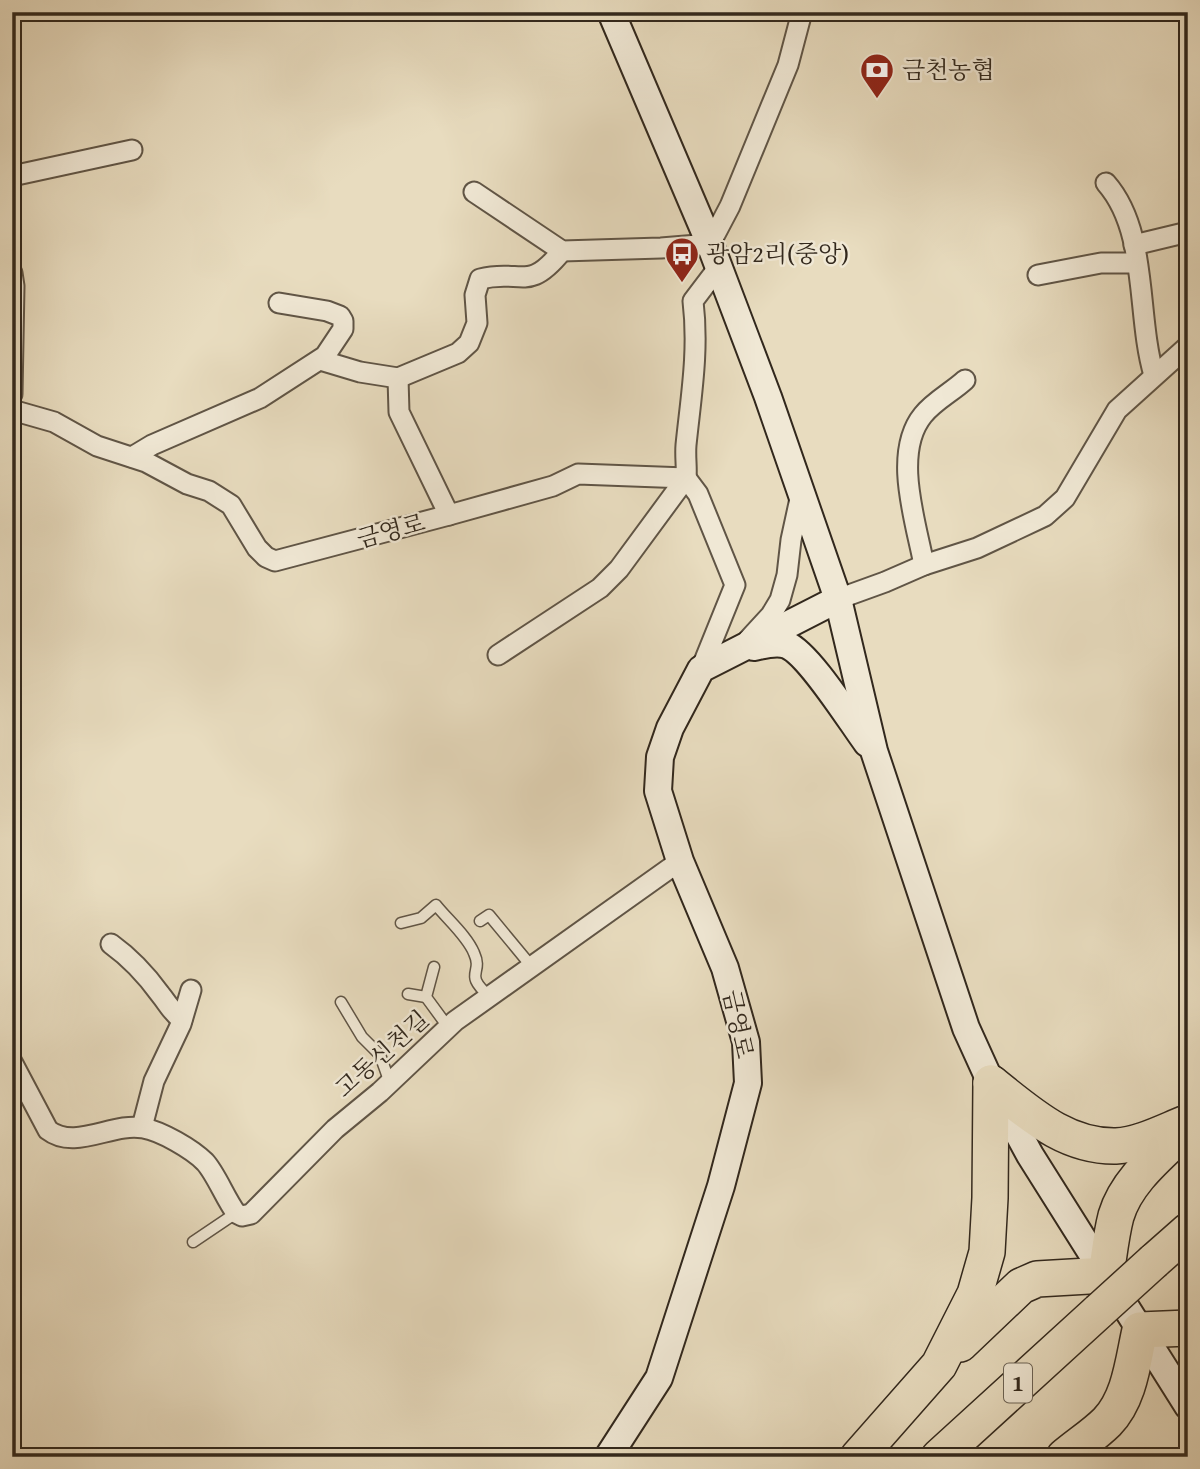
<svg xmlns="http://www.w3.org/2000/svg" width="1200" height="1469" viewBox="0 0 1200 1469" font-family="'Gentium Book Plus','Noto Serif KR',serif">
<rect width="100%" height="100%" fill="#e8dcbf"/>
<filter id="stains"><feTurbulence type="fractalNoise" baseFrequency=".00286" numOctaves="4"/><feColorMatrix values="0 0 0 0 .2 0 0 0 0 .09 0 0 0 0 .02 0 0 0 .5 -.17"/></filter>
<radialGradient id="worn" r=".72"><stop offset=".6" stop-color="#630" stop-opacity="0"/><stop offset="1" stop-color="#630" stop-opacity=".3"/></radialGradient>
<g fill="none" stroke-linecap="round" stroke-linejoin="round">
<!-- lane casing -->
<g stroke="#605546" stroke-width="13">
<g id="lane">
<path d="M480 921 489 915 532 967"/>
<path d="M401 923 421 918 436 905C448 920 467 936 474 953 484 975 462 972 490 997"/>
<path d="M434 967 426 997 448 1027"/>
<path d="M408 994 426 997"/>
<path d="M341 1002 362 1037 380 1055 390 1083"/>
<path d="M193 1242 236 1213"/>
</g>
</g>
<!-- street casing -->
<g stroke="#605546" stroke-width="23">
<g id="street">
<path d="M12 176 132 150"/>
<path d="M1106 183C1149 232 1136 315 1154 375"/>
<path d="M474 192 562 251 661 248 710 244 730 206 788 65 802 12"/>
<path d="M1134 245 1188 232"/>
<path d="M12 273 14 286 12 394"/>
<path d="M1038 275 1101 263H1136"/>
<path d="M320 360 360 372 398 378 458 353 469 343 477 323 475 295 480 279C522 268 527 294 562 251"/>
<path d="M398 378 399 412 449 515"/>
<path d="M12 410 54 422 97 446 146 462 187 484 209 491 231 505 257 548 266 557 275 561 449 515 553 486 578 474 686 478C687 467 685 457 686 445 691 396 699 351 693 301L718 268"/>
<path d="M132 457 152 445 260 398 325 356 343 329V321L340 316 327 311 279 303"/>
<path d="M924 565C916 522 892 453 923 415 934 401 952 392 965 380"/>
<path d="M838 599 885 582 924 565 977 548 1045 516 1065 498 1117 410 1188 346"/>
<path d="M748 640 771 615 780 600 787 575 791 540 801 494"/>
<path d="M498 655 600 588 619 569 686 478 698 494 735 585 701 669"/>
<path d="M111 944C129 957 147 976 160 994 169 1005 170 1010 182 1020"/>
<path d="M12 1062 48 1130C75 1151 113 1122 143 1128 161 1131 192 1149 205 1162 216 1174 225 1198 236 1213L242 1216 251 1214 335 1129 380 1092 455 1021 680 861"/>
<path d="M142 1127 154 1081 181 1024 191 990"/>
</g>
</g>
<!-- secondary casing -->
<g stroke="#32281d" stroke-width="30">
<g id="secondary">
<path d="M611 12 710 244 768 397 838 599 874 751 966 1028 991 1083 1030 1155 1188 1406"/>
<path d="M754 647C764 645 776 641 787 645 809 654 850 720 867 743"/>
<path d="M608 1457 659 1378 721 1186 748 1083 746 1042 725 968 680 861 658 791 660 757 670 728 701 669 838 599"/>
</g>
</g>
<!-- highway casing -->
<g stroke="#32281d" stroke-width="38">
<g id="highway">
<path d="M991 1083C1029 1113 1065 1147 1116 1146 1139 1145 1164 1132 1184 1124"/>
<path d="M1154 1261 1188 1231"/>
<path d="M960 1344 1021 1286 1037 1279 1106 1275C1109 1256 1111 1235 1116 1216 1127 1179 1162 1153 1188 1127"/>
<path d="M858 1457 939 1365 975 1294 987 1252 990 1198 991 1083"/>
<path d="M939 1457 1099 1311"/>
<path d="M1064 1457C1078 1445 1094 1435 1107 1422 1130 1398 1133 1361 1140 1330L1188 1328"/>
</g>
</g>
<!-- lane -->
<use href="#lane" stroke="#f0e8d5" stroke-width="10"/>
<!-- street -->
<use href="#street" stroke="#f0e8d5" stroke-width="19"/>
<!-- secondary -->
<use href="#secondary" stroke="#f0e8d5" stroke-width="26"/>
<!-- highway -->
<use href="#highway" stroke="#e8dcbf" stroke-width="35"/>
<!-- highway-bridge casing -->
<g stroke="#32281d" stroke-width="38" stroke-linecap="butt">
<path id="highway-bridge" d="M1099 1311 1154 1261"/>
</g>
<!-- highway-bridge -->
<use href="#highway-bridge" stroke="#e8dcbf" stroke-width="35"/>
</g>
<!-- icons -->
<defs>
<g id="bank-pin" transform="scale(1.75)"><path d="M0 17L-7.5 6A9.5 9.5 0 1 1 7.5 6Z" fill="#8f2418" stroke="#f0e8d5"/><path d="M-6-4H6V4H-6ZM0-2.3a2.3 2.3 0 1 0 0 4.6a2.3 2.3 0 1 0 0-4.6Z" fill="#fff"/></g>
<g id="bus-pin" transform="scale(1.75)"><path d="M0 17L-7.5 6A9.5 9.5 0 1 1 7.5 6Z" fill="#8f2418" stroke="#f0e8d5"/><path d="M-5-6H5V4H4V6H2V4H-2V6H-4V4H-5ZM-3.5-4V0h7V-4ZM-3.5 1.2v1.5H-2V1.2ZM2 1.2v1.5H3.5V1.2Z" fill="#fff"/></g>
</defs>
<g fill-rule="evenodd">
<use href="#bank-pin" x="877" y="70"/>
<use href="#bus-pin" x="682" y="254"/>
</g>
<g text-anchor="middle" stroke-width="5" stroke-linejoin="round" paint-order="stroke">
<!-- shield labels -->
<rect fill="#f0e8d5" stroke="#6b6254" stroke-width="2" x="1004" y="1363.5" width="28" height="39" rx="5"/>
<g font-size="23" font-weight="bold" fill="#32281d">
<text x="1018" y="1391">1</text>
</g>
<!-- poi labels -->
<g font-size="24" fill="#32281d" stroke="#f0e8d5" text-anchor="start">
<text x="902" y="78">금천농협</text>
<text x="706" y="262">광암2리(중앙)</text>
</g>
<!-- street labels -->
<g font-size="24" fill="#32281d" stroke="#f0e8d5">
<text transform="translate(391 531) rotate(-15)" y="8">금영로</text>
<text transform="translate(738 1024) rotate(78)" y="8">금영로</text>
<text transform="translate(382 1054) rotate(-42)" y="8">고동신천길</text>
</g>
</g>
<!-- margin -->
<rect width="1200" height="1469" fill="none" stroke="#e8dcbf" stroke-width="42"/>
<rect x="14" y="14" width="1172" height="1441" fill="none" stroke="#32281d" stroke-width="3.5"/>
<rect x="21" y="21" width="1158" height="1427" fill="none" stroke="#32281d" stroke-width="2"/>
<rect width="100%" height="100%" filter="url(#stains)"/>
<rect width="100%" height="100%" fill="url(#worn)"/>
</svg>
